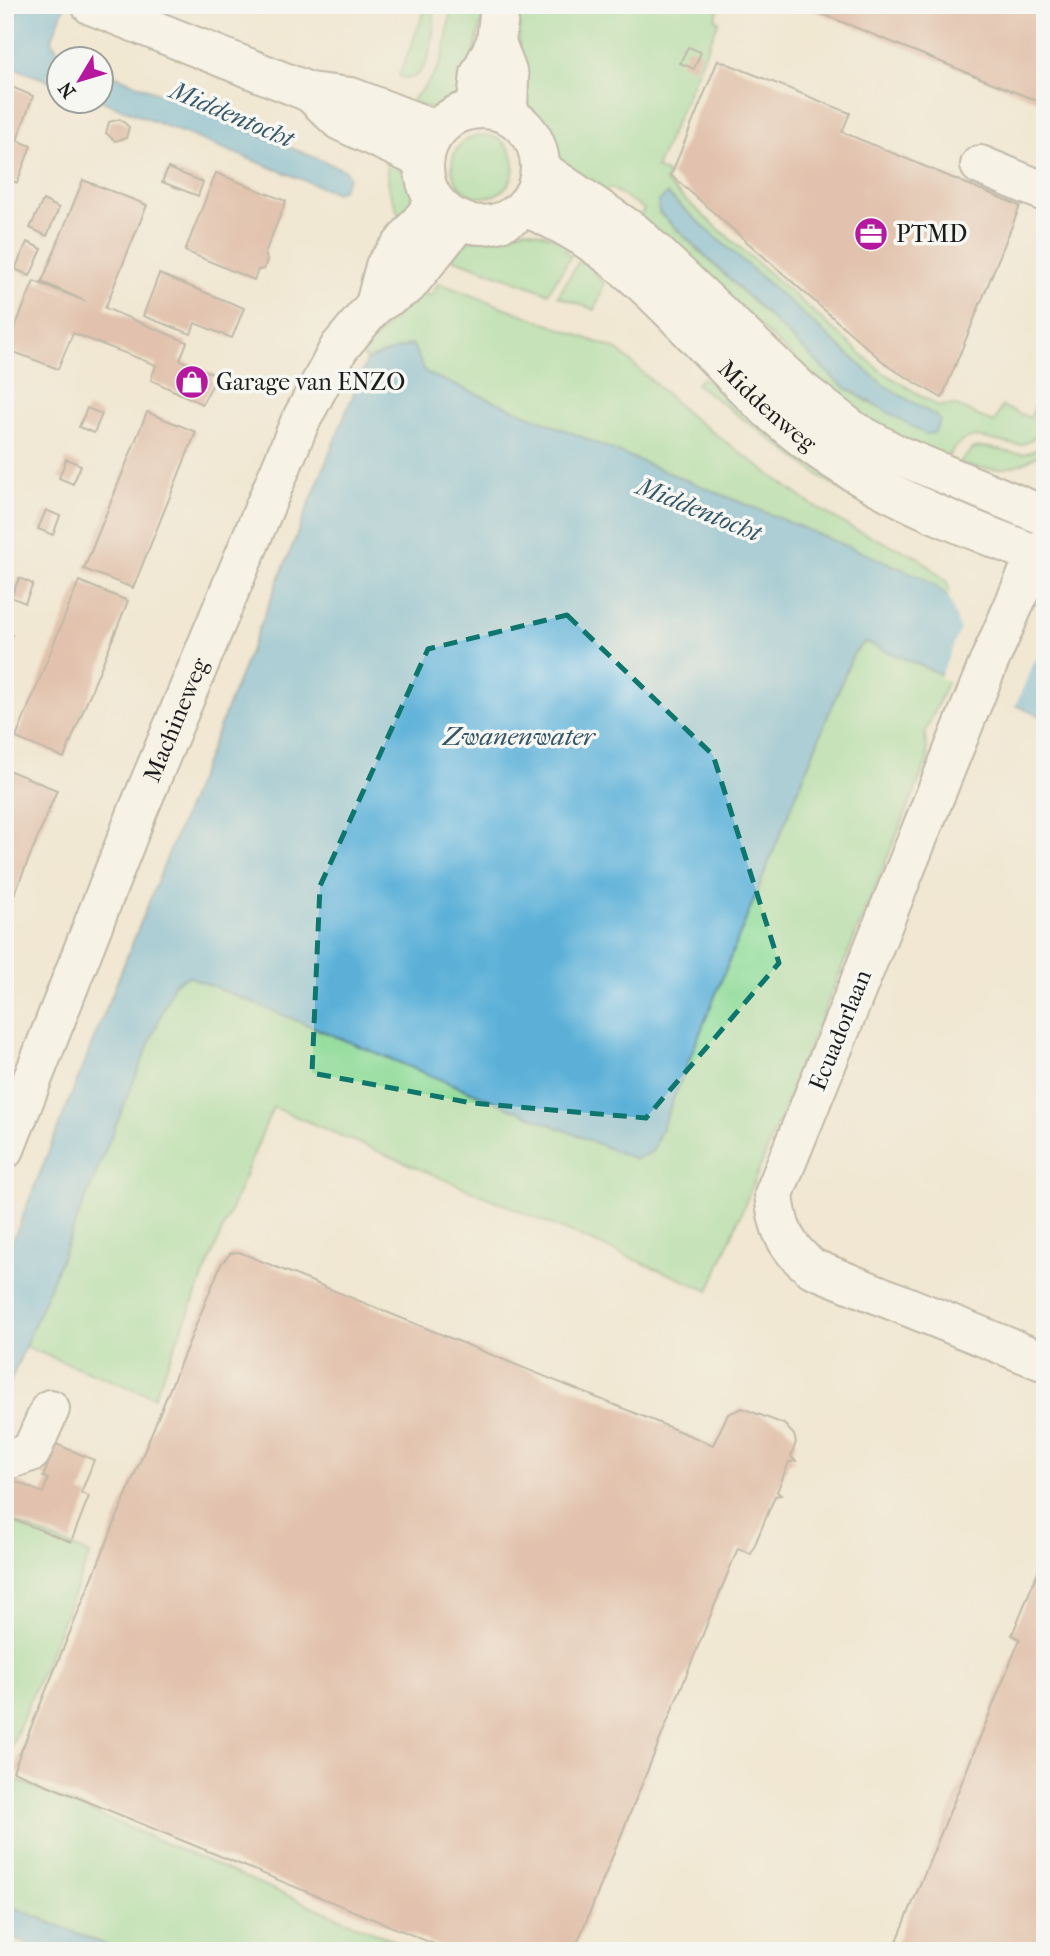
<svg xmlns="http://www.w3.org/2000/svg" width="1050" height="1956" viewBox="0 0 1050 1956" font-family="'IM FELL French Canon',serif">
<rect width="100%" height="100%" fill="#f6f6f2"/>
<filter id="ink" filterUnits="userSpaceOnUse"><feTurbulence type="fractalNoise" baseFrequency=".0143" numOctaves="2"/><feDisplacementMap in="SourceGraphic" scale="14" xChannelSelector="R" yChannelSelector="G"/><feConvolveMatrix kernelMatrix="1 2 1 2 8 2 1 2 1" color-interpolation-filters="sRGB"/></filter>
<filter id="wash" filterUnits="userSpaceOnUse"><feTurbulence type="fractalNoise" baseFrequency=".00686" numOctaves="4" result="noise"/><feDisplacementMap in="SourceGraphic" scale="28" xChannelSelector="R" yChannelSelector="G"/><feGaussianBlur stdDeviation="1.57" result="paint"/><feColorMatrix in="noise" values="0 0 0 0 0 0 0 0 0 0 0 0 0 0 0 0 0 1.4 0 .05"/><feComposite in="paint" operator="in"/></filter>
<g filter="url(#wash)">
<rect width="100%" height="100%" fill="#f1e7d2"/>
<!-- green -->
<g fill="#91dc99" stroke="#567c5a" stroke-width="2" fill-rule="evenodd">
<path d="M427 5H435C433 27 435 77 405 79L399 76Z"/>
<path d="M451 5H479L484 13C475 44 463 136 412 100 447 66 445 52 451 5Z"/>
<path d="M519 5H720L715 19 719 21 656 168 668 174 665 182 881 371 938 406 955 405 994 423 1002 406 1030 418 1045 383C1045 408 1050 436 1020 445 988 444 967 420 945 462L872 430 640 216 644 209 611 188 602 193 556 161 545 130 526 102 519 51ZM667 194 882 384 937 417 874 406 840 384 659 213Z"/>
<circle cx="483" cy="166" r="31"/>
<path d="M386 160C413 176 426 190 400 217L389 190Z"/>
<path d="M526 229 572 242 565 252 571 256 548 293 452 258 469 239 500 236Z"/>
<path d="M579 261 589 266 604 284 595 310 558 296Z"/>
<path d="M439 283 618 350 689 415 809 503 852 528 918 557 947 582 951 598 925 579 888 563 425 373 412 344 367 360 361 354 420 290 429 297Z"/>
<path d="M702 378 915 523 853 497 827 481 696 384Z"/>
<path d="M1045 442V449C1019 472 990 472 958 464L974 448C1001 443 1021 467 1045 442Z"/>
<path d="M865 642 949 678 925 733 928 759 709 1291 273 1107 154 1397 25 1347 174 983 188 976 635 1159 652 1152 853 654Z"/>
<path d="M5 1519 90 1554 5 1761Z"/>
<path d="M5 1775 418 1951H121L5 1904Z"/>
</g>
<!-- water -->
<g fill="#5cb0d8" stroke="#3c667a" stroke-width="2">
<path d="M22 5H65L51 41 60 53 76 59 60 60 59 85 5 64V30Z"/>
<path d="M102 70 345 170 349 177 342 190 336 193 102 101Z"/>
<path d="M667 194 882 384 937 417 940 421 934 433 925 434 840 384 659 212 658 202Z"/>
<path d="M412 344 426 373 888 563 925 579 951 598 1045 641V718L865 642 853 654 652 1152 635 1159 188 976 174 983 5 1395V1260L367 360Z"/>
<path d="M5 1904 121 1951H43L5 1935Z"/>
</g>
<!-- pier -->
<path fill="#f1e7d2" d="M947 591 1045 638V655L1034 661 1014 709 940 678 960 630Z"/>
<g id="blocks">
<!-- building -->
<g fill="#d09683">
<path d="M800 5H1045V104Z"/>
<path d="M688 47 701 52 694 69 680 63Z"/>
<path d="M718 60 850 113 842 132 1020 206 942 398 889 367 671 175Z"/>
<path d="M5 84 33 96 17 140 31 146 17 183 5 178Z"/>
<path d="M120 119 129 127 126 138 115 141 106 133 109 122Z"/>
<path d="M168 168 203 182 198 196 162 182Z"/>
<path d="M216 173 286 201 265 253 267 260 264 269 258 270 254 280 185 251Z"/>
<path d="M83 180 147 205 105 308 187 342 180 360 214 374 212 380 214 382 202 404 151 380 156 365 73 333 58 369 6 349 34 281 85 301 42 282Z"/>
<path d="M43 200 59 208 47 236 30 228Z"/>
<path d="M27 242 42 249 30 276 15 269Z"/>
<path d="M159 274 244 308 232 338 195 323 191 334 143 316Z"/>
<path d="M87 408 102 414 94 433 79 427Z"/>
<path d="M147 412 196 432 133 588 84 569Z"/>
<path d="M66 459 81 465 73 484 59 478Z"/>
<path d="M46 510 60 516 53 535 38 529Z"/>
<path d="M19 578 33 584 25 603 11 597Z"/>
<path d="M79 581 128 601 64 758 16 738Z"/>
<path d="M5 632 12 635 5 652Z"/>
<path d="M8 770 57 790 5 917V777Z"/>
<path d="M239 1252 713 1445 728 1414 742 1408 784 1424 794 1435 796 1442 791 1457 796 1461 789 1462 777 1492 781 1495 775 1496 751 1554 738 1548 574 1951H451L13 1771 221 1264 231 1253Z"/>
<path d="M56 1444 94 1460 81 1493 89 1496 71 1542 5 1516V1477L43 1493 48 1479 43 1477Z"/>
<path d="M1045 1554V1951H893L1020 1639 1012 1635Z"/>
</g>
</g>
</g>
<g filter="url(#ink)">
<use href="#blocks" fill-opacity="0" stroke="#868277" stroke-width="2"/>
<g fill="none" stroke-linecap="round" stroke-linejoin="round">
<!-- minor casing -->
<g stroke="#868277" stroke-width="42">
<g id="minor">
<path d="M91 5 309 92 351 97 437 130"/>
<path d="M496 42 509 77 508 115"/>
<path d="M313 95 340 121 424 160"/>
<path d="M476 109 480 74 496 42 500 5"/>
<circle cx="482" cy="167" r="58"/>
<path d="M980 165 1045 192"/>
<path d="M540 169 635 233 801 390 854 431 896 454 1045 516"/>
<path id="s1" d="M524 207C641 251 701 357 795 432 867 490 959 525 1045 558"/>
<path d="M375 305 385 266 436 202"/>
<path d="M1045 547 1036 554 989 662 774 1194C777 1227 785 1247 812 1268L1045 1362"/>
<path id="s2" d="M5 1149 137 813 300 422 339 348 375 305 408 285 460 220"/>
<path d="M5 1461 31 1452 50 1409"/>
</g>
</g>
<!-- minor -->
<use href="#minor" stroke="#fff" stroke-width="38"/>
</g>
</g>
<!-- marked area -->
<path d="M0 0H1050V1956H0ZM567 615 713 755 779 963 646 1118 472 1103 312 1073 320 886 428 649Z" fill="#f1e7d2" fill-opacity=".55" fill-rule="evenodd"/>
<path fill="none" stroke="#0f766e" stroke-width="5" stroke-dasharray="14 9" stroke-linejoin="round" d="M567 615 713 755 779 963 646 1118 472 1103 312 1073 320 886 428 649Z"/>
<!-- icons -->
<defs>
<g id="office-disc" transform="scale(1.75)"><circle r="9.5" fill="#b5179e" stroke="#f6f6f2"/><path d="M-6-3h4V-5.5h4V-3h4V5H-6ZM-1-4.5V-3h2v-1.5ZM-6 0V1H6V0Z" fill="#fff"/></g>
<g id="shop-disc" transform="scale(1.75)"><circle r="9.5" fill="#b5179e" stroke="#f6f6f2"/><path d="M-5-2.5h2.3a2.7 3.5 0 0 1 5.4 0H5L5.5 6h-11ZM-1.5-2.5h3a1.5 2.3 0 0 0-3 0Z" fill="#fff"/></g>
</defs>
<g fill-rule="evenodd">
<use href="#office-disc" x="871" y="234"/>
<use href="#shop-disc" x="192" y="382"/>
</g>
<g text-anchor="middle" stroke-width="7" stroke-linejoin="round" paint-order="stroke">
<!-- poi labels -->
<g font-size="24" fill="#1c1c1c" stroke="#f6f6f2" text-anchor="start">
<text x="896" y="242">PTMD</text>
<text x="216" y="390">Garage van ENZO</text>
</g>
<!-- street labels -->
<g font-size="24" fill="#1c1c1c" stroke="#f6f6f2">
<text dy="8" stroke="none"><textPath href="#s1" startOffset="317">Middenweg</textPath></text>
<text dy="8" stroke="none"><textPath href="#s2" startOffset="462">Machineweg</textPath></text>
<text transform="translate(840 1030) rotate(-68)" y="8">Ecuadorlaan</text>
</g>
<!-- water labels -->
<g font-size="26" font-style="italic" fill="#365767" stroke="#f6f6f2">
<text transform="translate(232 114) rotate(23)" y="9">Middentocht</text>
<text transform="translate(699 509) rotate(22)" y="9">Middentocht</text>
<text x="519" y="745">Zwanenwater</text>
</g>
</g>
<!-- margin -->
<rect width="1050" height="1956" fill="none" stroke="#f6f6f2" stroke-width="28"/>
<!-- north arrow -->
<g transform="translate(80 80) rotate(232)"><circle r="33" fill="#f6f6f2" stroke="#9f9f9c" stroke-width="2"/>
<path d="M0-5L12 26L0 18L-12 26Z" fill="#b5179e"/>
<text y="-10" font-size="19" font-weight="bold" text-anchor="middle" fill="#1c1c1c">N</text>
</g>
</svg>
